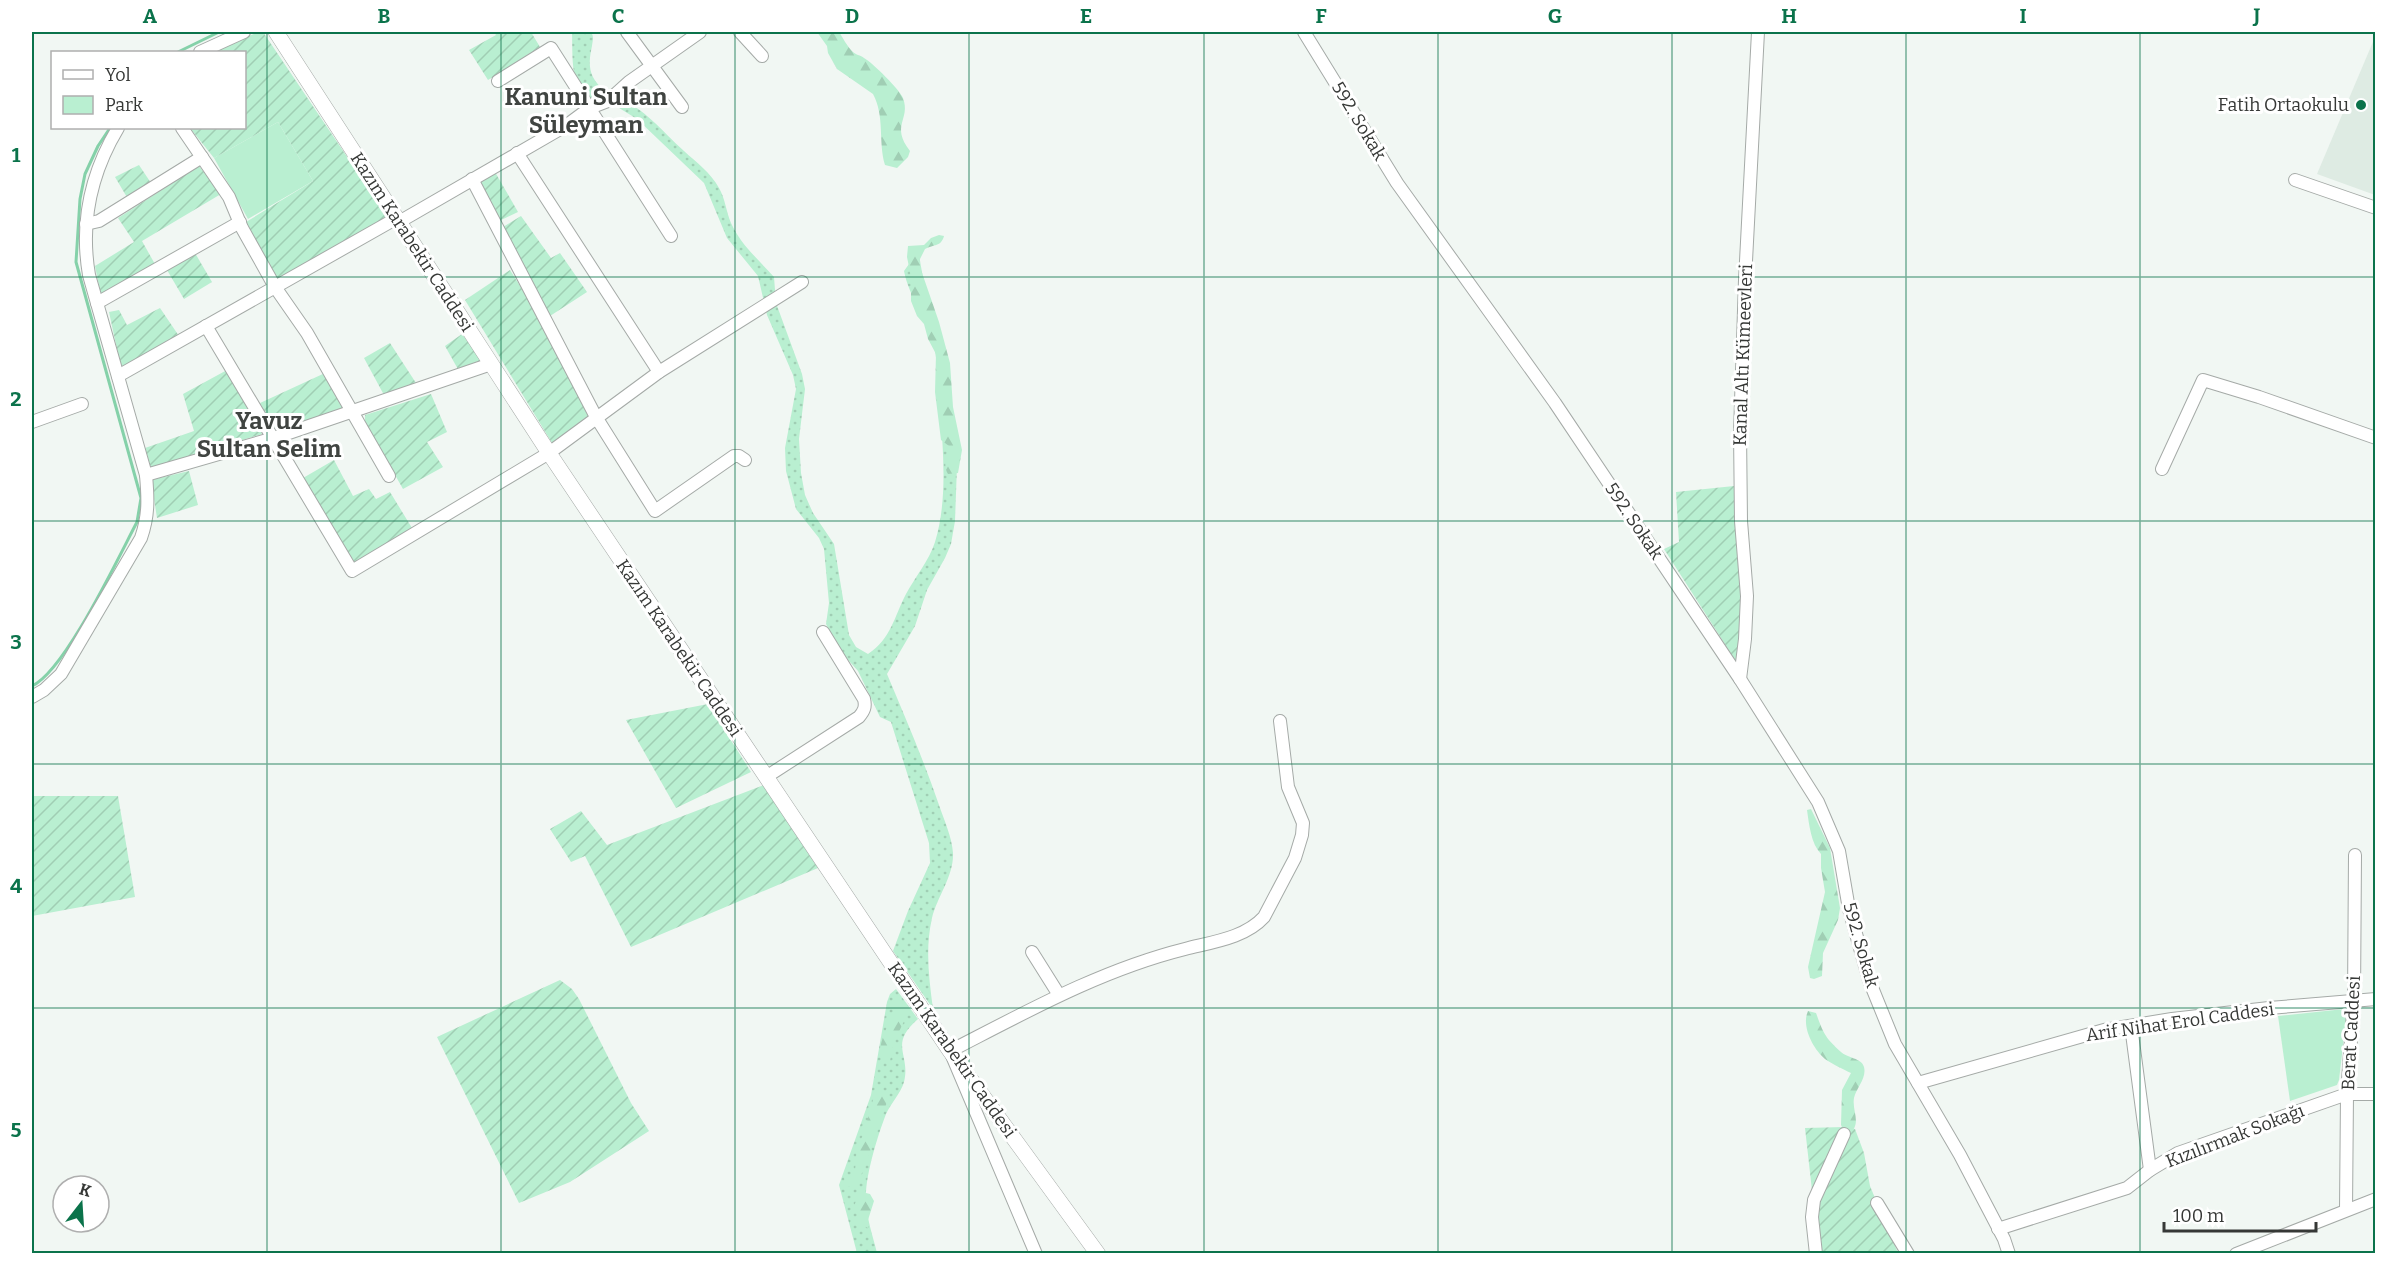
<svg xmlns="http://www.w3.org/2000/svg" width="2407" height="1285" viewBox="0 0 2407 1285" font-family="Bitter,serif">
<defs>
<pattern id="grass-dots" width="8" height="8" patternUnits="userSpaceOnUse" patternTransform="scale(1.5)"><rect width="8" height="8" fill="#b9efd1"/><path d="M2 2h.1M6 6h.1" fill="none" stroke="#a0ceb4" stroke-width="1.8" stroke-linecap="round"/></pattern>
<pattern id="forest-firs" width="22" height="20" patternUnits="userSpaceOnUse" patternTransform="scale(1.5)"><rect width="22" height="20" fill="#b9efd1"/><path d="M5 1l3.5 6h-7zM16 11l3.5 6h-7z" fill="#a0ceb4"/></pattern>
<pattern id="garden-furrows" width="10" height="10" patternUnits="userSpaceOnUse" patternTransform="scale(1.5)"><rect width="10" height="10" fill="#b9efd1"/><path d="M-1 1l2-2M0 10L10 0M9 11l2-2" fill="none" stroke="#a0ceb4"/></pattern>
</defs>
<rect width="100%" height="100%" fill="#f1f7f3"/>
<!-- built -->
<path fill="#deebe3" d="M2375 37V195L2317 174Z"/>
<!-- grass -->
<g fill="url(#grass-dots)">
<path d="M572 32H591C594 37 593 39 592 46 587 68 590 79 607 93V96L594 104C569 90 573 57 572 32Z"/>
<path d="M616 96C645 109 661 130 684 151 696 162 711 173 719 188 725 198 726 211 731 223 741 245 758 259 774 277L776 303 802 374 805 389 799 439 801 473 805 495 813 513 834 544 849 635 856 647 868 654C891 639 894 617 906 594 915 577 929 561 935 542 948 500 943 450 940 406 939 385 938 363 933 342 926 317 909 297 904 271L909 264 920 261 957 466 955 521 951 544 945 558 927 590 915 626 887 674C905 717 924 761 939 805 944 820 952 837 953 853 954 876 937 897 932 918 925 949 929 978 933 1009L893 951 908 911 930 863 929 843 891 722 880 717 858 671 840 651 826 624 829 603 824 549 819 538 796 509 786 471 785 448 796 389 793 375 767 315 758 276 727 238 704 183 637 119 611 103Z"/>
<path d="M896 989 918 1019C888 1045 911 1054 904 1082 901 1093 891 1103 886 1114 878 1135 865 1176 866 1199 866 1217 873 1236 877 1253H857L839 1185 871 1095 887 1002 890 994Z"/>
</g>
<!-- forest -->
<g fill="url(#forest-firs)">
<path d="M817 32H839C843 38 847 46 852 51 855 55 861 55 864 58 873 63 900 90 903 98 911 120 890 125 910 151L908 157 897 168 885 165C878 142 885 116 873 94L837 69 828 53 827 46Z"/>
<path d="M939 235 944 236C941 247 934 244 925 249L920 259V267L939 322 950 363 953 407 962 450 958 473 948 474C943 466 946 455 949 446L941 440 935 392 936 354 928 339 924 324 917 316 911 301V277L907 257 908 246 924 245 931 238Z"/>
<path d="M1811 809 1830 848 1840 908 1838 920 1823 953 1822 976 1814 979 1810 978 1808 967 1825 892 1821 868V854C1811 844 1809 824 1807 810Z"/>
<path d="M900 1001 908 1013 894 1042 890 1061H883C872 1048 895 1017 895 1003Z"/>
<path d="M1808 1011 1816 1013C1824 1035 1825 1037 1841 1052 1847 1058 1862 1058 1864 1067 1867 1078 1856 1088 1854 1098 1852 1110 1860 1120 1853 1130L1843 1129 1841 1125 1842 1090 1851 1073C1844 1070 1831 1063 1825 1059 1813 1049 1801 1026 1808 1011Z"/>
<path d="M881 1091 887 1092 889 1096 864 1170 853 1187H846L844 1177 851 1175 855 1171 857 1147 864 1133 874 1096Z"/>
<path d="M866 1193 870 1194 874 1201 868 1220V1228L858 1223 859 1215 854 1207 858 1194Z"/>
</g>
<!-- park -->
<g fill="#b9efd1">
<path d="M278 122 313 181 248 219 214 158Z"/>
<path d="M2344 1009 2346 1020 2339 1080 2337 1085 2290 1101 2278 1016Z"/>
</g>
<!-- garden -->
<g fill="url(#garden-furrows)">
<path d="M258 32H263L389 219 279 280 275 279 246 222 313 181 278 122 214 158 190 128H244V52H213Z"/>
<path d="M494 32H531L540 47 488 80 469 50 496 35Z"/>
<path d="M139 165 151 183 128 199 115 177Z"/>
<path d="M199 166 221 194 142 241 156 266 101 296 95 266 134 242 118 218Z"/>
<path d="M495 172 518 212 499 221 481 191V180Z"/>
<path d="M521 216 551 258 560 253 587 292 550 316 503 227Z"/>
<path d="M195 253 212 282 184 299 167 270Z"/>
<path d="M510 270 529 300 592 418 552 443 465 300Z"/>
<path d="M160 308 179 336 121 368 109 312 119 310 127 325Z"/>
<path d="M462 334 482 361 459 371 445 346Z"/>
<path d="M390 343 416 383 384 395 364 358Z"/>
<path d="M227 370 262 434 151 468 145 448 194 431 183 394Z"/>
<path d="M325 373 344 408 274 432 260 403Z"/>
<path d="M431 394 447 432 427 442 443 467 403 489 365 422V415Z"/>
<path d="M334 460 353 496 369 489 376 499 390 492 412 528 353 564 303 478Z"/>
<path d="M189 471 198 505 157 518 151 480Z"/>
<path d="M1734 486 1744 613 1737 663 1664 549 1679 542 1676 492Z"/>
<path d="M708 704 751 772 676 808 626 720Z"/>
<path d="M764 785 818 868 631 947 585 856 571 862 550 829 581 811 607 845Z"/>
<path d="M32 796H118L135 897 32 916Z"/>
<path d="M560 980 572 989 579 999 631 1103 649 1131 570 1182 519 1203 437 1037Z"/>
<path d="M1844 1127 1855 1129 1864 1153 1870 1186 1898 1253H1819L1805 1128Z"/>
</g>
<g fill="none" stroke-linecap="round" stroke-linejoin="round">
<!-- stream -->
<g stroke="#85d1a9" stroke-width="3">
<path d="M178 52 219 32"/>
<path d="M32 686C65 671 118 558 137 522L141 498 76 262 80 199 85 174 98 146 110 128"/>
</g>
<!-- minor casing -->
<g stroke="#a5aaa7" stroke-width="14">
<g id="minor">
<path d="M627 32 682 107"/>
<path d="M740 32 762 56"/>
<path d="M1304 32 1397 183 1555 403 1740 679 1818 802 1839 851 1849 909 1869 980 1895 1044 1960 1155 2004 1239 2009 1254"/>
<path d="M200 52 244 32"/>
<path d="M498 81 551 48 671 236"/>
<path d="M182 128 229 197 242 228 275 287 307 333 389 476"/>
<path d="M517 153 659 372"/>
<path d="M472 179 596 417 655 511 734 456H739L745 460"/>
<path d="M2295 180 2376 208"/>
<path d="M399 222 567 125 590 108 608 101 629 82 700 32"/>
<path d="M86 224 99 221 202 157"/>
<path d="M97 303 240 222"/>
<path d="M206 326 352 571 549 453 659 372 802 282"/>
<path d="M118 376 397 218"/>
<path d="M32 422 82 404"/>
<path d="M2162 469 2203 380 2259 397 2376 438"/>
<path d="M146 475 274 438 491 364"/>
<path d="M1740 679 1745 639 1747 596 1741 521 1740 432 1745 280 1758 32"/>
<path d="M32 697 44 690 61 674 141 538C149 515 148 498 146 475L89 275C80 222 91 173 118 128"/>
<path d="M766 777 859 717C864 711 866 707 864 699L823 632"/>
<path d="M1032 952 1059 995"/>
<path d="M2131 1026 2150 1170"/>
<path d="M1918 1083 2104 1030 2172 1019 2269 1008 2376 999"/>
<path d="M1877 1203 1908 1254"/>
<path d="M2346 1210 2347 1094 2354 999 2355 855"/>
<path d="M1998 1229 2127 1188 2150 1170 2178 1153 2347 1094H2376"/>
<path d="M1036 1254 950 1051C1026 1012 1101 970 1185 949 1212 942 1245 938 1264 917L1295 858 1302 835 1303 823 1288 787 1280 721"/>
<path d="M1816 1254 1812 1217 1814 1200 1844 1134"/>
<path d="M2236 1254 2376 1199"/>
</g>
</g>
<!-- tertiary casing -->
<g stroke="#a5aaa7" stroke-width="16">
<path id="tertiary" d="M276 32 549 453 950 1051 1098 1254"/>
</g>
<!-- minor -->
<use href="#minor" stroke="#fff" stroke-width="12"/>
<!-- tertiary -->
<use href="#tertiary" stroke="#fff" stroke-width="15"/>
</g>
<!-- grid -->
<path fill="none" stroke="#0b734b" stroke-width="1.5" stroke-opacity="0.55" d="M267 32V1254M501 32V1254M735 32V1254M969 32V1254M1204 32V1254M1438 32V1254M1672 32V1254M1906 32V1254M2140 32V1254M32 277H2376M32 521H2376M32 764H2376M32 1008H2376"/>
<!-- markers -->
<circle fill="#0b734b" stroke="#fff" stroke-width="2" cx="2361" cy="105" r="6"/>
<g text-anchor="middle" stroke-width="6" stroke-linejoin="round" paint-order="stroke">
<!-- poi labels -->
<g font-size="18" fill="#363836" stroke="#fff" text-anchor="end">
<text x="2349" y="111">Fatih Ortaokulu</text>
</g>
<!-- street labels -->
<g font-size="18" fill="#363836" stroke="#fff">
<text transform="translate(1359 121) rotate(59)" y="6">592. Sokak</text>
<text transform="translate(412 242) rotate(57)" y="6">Kazım Karabekir Caddesi</text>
<text transform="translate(1743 355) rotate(-88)" y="6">Kanal Altı Kümeevleri</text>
<text transform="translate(1634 521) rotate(56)" y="6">592. Sokak</text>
<text transform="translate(679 648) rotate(56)" y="6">Kazım Karabekir Caddesi</text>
<text transform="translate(1861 945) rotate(74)" y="6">592. Sokak</text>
<text transform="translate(2180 1022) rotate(-8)" y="6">Arif Nihat Erol Caddesi</text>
<text transform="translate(2351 1033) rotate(-87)" y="6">Berat Caddesi</text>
<text transform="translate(952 1050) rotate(55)" y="6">Kazım Karabekir Caddesi</text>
<text transform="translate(2235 1136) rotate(-21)" y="6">Kızılırmak Sokağı</text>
</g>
<!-- district labels -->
<g font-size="24" font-weight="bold" fill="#404441" stroke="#fff">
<text x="586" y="105">Kanuni Sultan<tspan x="586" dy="28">Süleyman</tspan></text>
<text x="269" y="429">Yavuz<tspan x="269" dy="28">Sultan Selim</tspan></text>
</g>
</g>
<!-- border -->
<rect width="2407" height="1285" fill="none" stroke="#ffffff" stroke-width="66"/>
<!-- legend -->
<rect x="51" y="51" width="195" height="78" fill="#ffffff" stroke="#afafaf" stroke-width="1.5"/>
<rect x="63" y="70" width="30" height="9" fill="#ffffff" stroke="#afafaf" stroke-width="1.5"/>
<text x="105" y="81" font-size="18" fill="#363836">Yol</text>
<rect x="63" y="96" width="30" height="18" fill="#b9efd1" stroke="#afafaf" stroke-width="1.5"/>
<text x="105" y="111" font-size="18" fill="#363836">Park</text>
<!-- north arrow -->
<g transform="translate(81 1204) rotate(17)"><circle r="28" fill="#ffffff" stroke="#afafaf" stroke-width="1.5"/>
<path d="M0-4.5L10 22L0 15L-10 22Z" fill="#0b734b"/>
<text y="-9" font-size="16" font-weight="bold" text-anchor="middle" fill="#363836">K</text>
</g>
<!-- scale -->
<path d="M2164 1222v9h152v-9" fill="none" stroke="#363836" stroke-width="3"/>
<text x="2173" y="1222" font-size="18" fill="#363836" stroke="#ffffff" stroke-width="4.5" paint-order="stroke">100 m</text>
<rect x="33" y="33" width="2341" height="1219" fill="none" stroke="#0b734b" stroke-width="2"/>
<g font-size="20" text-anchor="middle" font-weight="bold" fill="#0b734b">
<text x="150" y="23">A</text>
<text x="384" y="23">B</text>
<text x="618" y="23">C</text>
<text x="852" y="23">D</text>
<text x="1086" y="23">E</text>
<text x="1321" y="23">F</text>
<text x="1555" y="23">G</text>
<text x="1789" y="23">H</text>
<text x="2023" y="23">I</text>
<text x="2257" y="23">J</text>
<text x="16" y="162">1</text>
<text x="16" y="406">2</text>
<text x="16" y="649">3</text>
<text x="16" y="893">4</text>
<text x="16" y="1137">5</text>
</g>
</svg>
